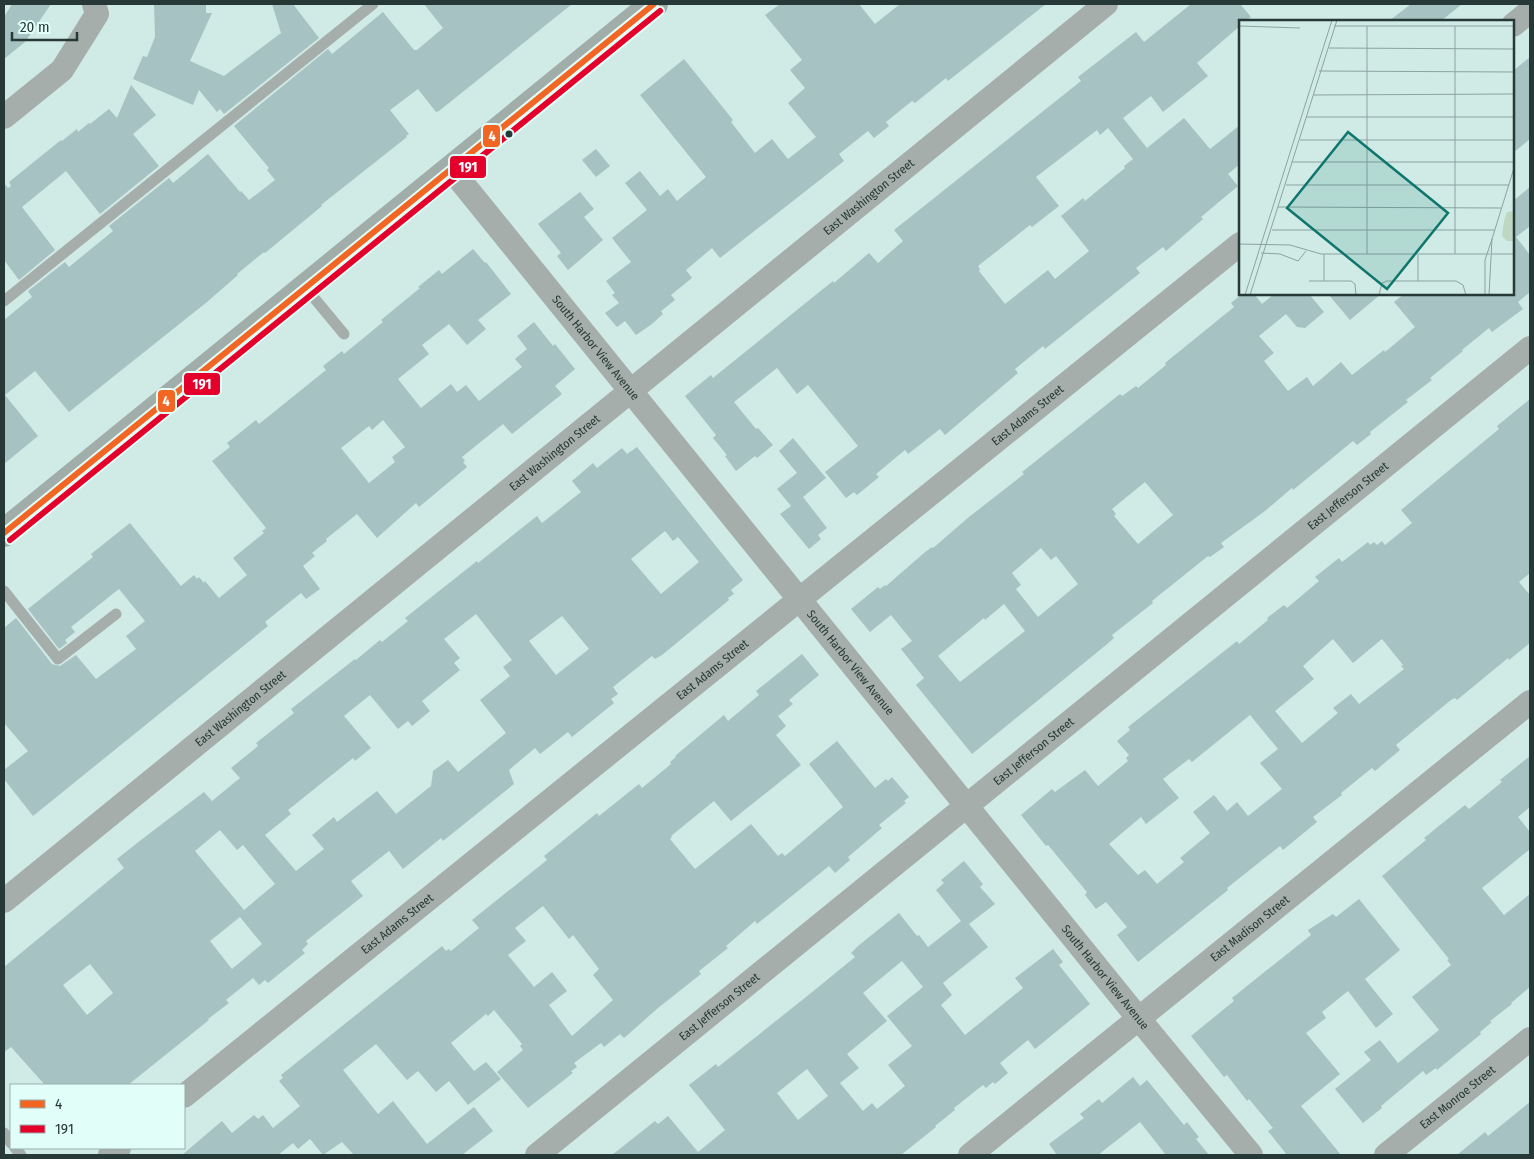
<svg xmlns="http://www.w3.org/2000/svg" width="1534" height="1159" viewBox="0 0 1534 1159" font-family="'Fira Sans Condensed',sans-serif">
<rect width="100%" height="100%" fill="#d0eae6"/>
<!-- building -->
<g fill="#a6c2c3" fill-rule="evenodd">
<path d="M12 4H51L25 42 4 59V17Z"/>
<path d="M154 4H206V13H212L190 61 224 76 281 33 272 4H293L319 38 224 114 220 109 217 112 199 90 193 105 133 79 143 56 147 57 155 37Z"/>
<path d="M424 4H572L439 111 436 112 418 89 390 110 409 134 406 136 407 137 321 205 322 206 265 253 264 252 237 274 238 275 207 302 69 412 35 371 5 395 38 436 4 464V320L32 297 28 291 65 262 69 267 113 231 109 226 169 178 173 183 208 154 240 192 241 191 249 200 275 180 267 170 269 168 234 126 328 49 332 54 383 12 414 50H417L443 28Z"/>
<path d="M780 4H859L875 24 900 4H1046L948 81 946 78 915 103 912 101 886 122 889 126 874 138 868 131 839 154 844 161 720 258 712 248 686 270 692 278 671 295 675 300 661 311 663 314 652 324 636 335 625 321 617 327 605 313 619 303 612 295 615 293 606 281 631 262 612 238 647 210 625 183 640 171 660 196 668 189 677 201 706 177 640 95 684 59 733 120 731 122 755 153 772 139 788 159 816 137 788 103 805 88 790 70 802 60 765 15Z"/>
<path d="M1191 4H1240L1251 17 1246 21H1240V26L1197 63 1208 76 1163 112 1151 96 1123 118 1147 148 1184 118 1210 149 1240 125V164L1228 174 1238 186 1201 217 1203 219 1166 251 1163 247 1136 268 1140 273 1045 349 1043 346 1015 369 1018 373 945 435 940 429 908 454 905 450 876 474 879 477 857 495 854 492 846 498 825 472 858 446 808 385 797 394 777 368 734 402 756 429 758 428 773 445 757 458 755 456 736 471 725 456 727 455 713 438 716 435 685 396 711 375 713 378 818 293 833 281 834 283 869 253 878 263 903 241 894 230 1081 81 1078 77 1136 32 1144 42ZM1108 128 1133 159 1124 166 1125 168 1085 201 1083 198 1061 216 1089 251 1055 279 1048 270 1005 304 979 271 980 269 978 266 1030 225 1032 227 1059 206 1036 177 1097 130 1100 135Z"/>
<path d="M1411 4H1462L1441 21H1389Z"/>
<path d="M1530 57V139L1513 153V71Z"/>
<path d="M131 85 156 115 133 134 159 166 100 214 66 171 22 207 55 250 19 280 4 260V183L8 188 11 186 9 182 61 140 62 141 77 129 78 132 89 123 90 124 109 109 117 118Z"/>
<path d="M596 149 610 166 596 177 582 160Z"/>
<path d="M1530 187V226L1516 237 1530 255V292L1518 302 1523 309 1492 332 1489 328 1462 350 1463 351 1430 378 1432 380 1406 400 1408 402 1370 432 1371 434 1357 445 1353 441 1293 490 1292 488 1265 511 1221 543 1224 547 1210 557 1208 556 1152 601 1153 603 1112 635 1114 638 1106 645 972 754 916 685 924 678 901 649 912 641 891 615 870 632 851 609 878 587 880 589 885 585 886 586 924 553 932 547 933 548 969 517 1024 474 1022 472 1120 394 1122 396 1136 386 1138 388 1166 365 1165 363 1234 307 1231 303 1242 294H1254L1262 304 1274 294H1309L1324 312 1305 328 1297 327 1286 314 1259 336 1274 353 1264 361 1288 391 1307 377 1313 386 1341 362 1352 375 1384 350 1385 352 1415 327 1394 302 1404 294H1511L1513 296V201ZM1145 482 1173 515 1138 544 1114 516 1116 514 1112 509ZM1041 548 1051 560 1056 556 1078 584 1038 617 1016 589 1021 585 1012 573ZM1004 604 1025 631 960 682 938 656 984 618 985 620Z"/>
<path d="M580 192 594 209 584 217 603 240 568 270 557 256 561 253 538 224Z"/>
<path d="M473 249 485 263 486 262 511 294 478 320 486 329 467 345 449 324 422 345 429 354 398 379 421 408 451 384 457 392 466 385 479 401 522 367 515 359 527 349 517 336 534 322 553 346 555 344 575 369 555 386 562 394 512 434 503 424 462 457 465 461 463 462 467 467 419 507 416 503 377 538 357 514 326 539 327 541 312 553 315 556 303 566 320 589 306 599 301 593 265 622 268 626 33 816 4 779V770L28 751 4 723V628L16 618 52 664 60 666 76 655 96 679 136 649 126 636 145 621 119 589 71 627 75 632 65 640 67 643 59 649 28 609 93 557 91 554 130 523 181 586 194 575 197 579 199 577 204 583 205 581 219 598 247 575 233 558 264 533 262 531 266 528 212 461 230 447 227 443 256 420 259 424 326 370 323 366 342 351 344 354 383 322 381 320 420 288 418 287 439 270 442 274ZM383 420 405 447 392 457 395 462 369 483 341 448 369 426 372 430Z"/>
<path d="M1328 294H1381L1350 320Z"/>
<path d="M1530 399V573L1519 582 1530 595V643L1509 660 1508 658 1457 700 1455 698 1451 700 1396 745 1400 750 1375 771 1372 768 1341 793 1342 795 1313 817 1317 822 1283 850 1280 846 1227 888 1228 890 1138 962 1117 935 1127 927 1106 902 1096 909 1085 895 1087 892 1048 845 1046 846 1021 815 1052 789 1055 792 1085 770 1098 786 1128 761 1126 758 1129 755 1117 741 1130 730 1128 727 1237 641 1239 644 1268 620 1267 618 1284 605 1287 608 1319 581 1315 577 1339 558 1342 562 1368 542 1370 545 1374 542 1377 545 1382 541 1385 545 1412 523 1401 510 1499 429 1497 426ZM1333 639 1353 663 1382 639 1403 665 1401 666 1404 669 1359 704 1351 694 1333 708 1338 713 1302 743 1275 711 1314 679 1303 666ZM1250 715 1278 749 1260 763 1282 789 1248 816 1237 802 1227 811 1214 795 1193 812 1210 833 1180 858 1184 862 1157 884 1145 870 1138 875 1109 844 1141 817 1146 824 1179 798 1163 779 1189 759 1192 762Z"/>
<path d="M793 438 826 478 803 497 827 528 818 535 821 539 809 549 780 514 791 506 777 489 797 473 779 451Z"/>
<path d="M637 447 743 580 731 590 734 594 728 598 729 600 662 655 655 659 652 656 613 687 618 694 611 699 614 703 572 737 568 732 540 754 535 748 509 770 514 784 443 841 441 838 403 869 389 851 351 881 363 896 306 941 308 944 302 950 305 953 268 983 265 980 259 985 253 978 226 1000 229 1003 208 1019 209 1020 128 1085H45L11 1047 4 1052V967L124 868 117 859 141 840 204 792 212 801 240 778 231 768 258 746 256 743 294 713 291 709 355 659 356 660 380 640 382 642 408 621 405 618 477 561 478 563 537 516 542 523 581 492 572 481 593 463 597 468 622 448 627 454ZM665 531 673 541 678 537 699 562 661 594 631 559ZM476 614 512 660 503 667 510 676 480 700 506 733 458 772 448 760 433 771 431 786 396 814 377 791 337 822 334 817 312 835 324 849 296 871 265 835 291 814 288 810 353 758 355 761 371 748 344 716 370 695 398 729 408 721 412 726 430 711 422 701 460 670 454 663 460 658 444 639ZM562 616 589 649 556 675 529 641ZM220 830 237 850 243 845 275 884 244 910 195 851ZM240 917 262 944 232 969 210 941ZM90 964 113 993 87 1015 63 985Z"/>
<path d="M802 654 819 675 789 700 793 704 778 716 786 726 776 735 801 765 731 821 714 801 671 836 672 837 670 839 695 869 751 824 778 856 782 853 785 856 843 807 809 764 837 741 875 788 886 779 888 781 892 777 909 797 904 801 906 803 879 825 882 828 848 857 850 860 835 873 829 866 757 924 755 921 726 946 728 948 699 971 701 974 658 1008 624 1038 620 1034 604 1047 601 1043 574 1063 577 1067 571 1071 573 1073 528 1108 497 1072 523 1050 520 1046 522 1044 494 1010 488 1016 486 1014 451 1043 474 1071 486 1062 501 1079 468 1105 449 1081 436 1092 418 1071 407 1080 376 1044 343 1070 378 1114 393 1101 427 1144 474 1107 493 1131 462 1155H354L342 1142 323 1155 310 1139 298 1149 293 1143 278 1155H182L222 1121 232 1133 254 1115 258 1119 263 1115 273 1128 300 1106 279 1081 283 1078 281 1075 442 946 446 951 449 949 451 951 479 928 472 920 547 860 544 856 597 813 599 816 639 784 642 788 671 764 670 762 676 757 675 756 724 715 728 721 759 695 756 691ZM543 906 569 939 573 935 599 969 593 975 613 1000 572 1036 549 1005 567 991 552 972 534 987 508 955 526 941 515 928Z"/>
<path d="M1530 756V807L1518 817 1530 832V849L1482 888 1504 915 1530 894V987L1511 1003 1512 1004 1490 1021 1492 1022 1480 1032 1481 1034 1437 1070 1436 1068 1426 1075 1423 1071 1381 1106 1382 1108 1363 1123 1335 1089 1371 1060 1364 1052 1380 1040 1398 1063 1439 1030 1412 997 1451 965 1447 960 1449 959 1382 876 1426 840 1424 838 1465 805 1469 809 1502 782 1500 780Z"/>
<path d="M964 861 983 884 980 887 995 904 969 924 988 947 943 983 952 995 941 1005 965 1035 1023 988 1015 978 1053 949 1063 962 1059 965 1090 1004 1035 1049 1028 1040 1000 1063 1008 1073 995 1084 993 1082 986 1088 983 1085 954 1108 955 1110 935 1126 936 1127 901 1155H612L655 1121 658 1124 668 1116 698 1152 725 1130 689 1085 716 1064 718 1067 811 993 855 957 851 953 858 946 899 913 917 936 919 935 928 947 961 921 936 890 944 883 941 880ZM902 961 923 987 887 1016 912 1046 888 1065 905 1086 877 1109 872 1103 863 1111 840 1083 859 1068 847 1054 887 1021 863 993ZM807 1069 828 1096 798 1120 777 1093Z"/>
<path d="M1359 899 1400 950 1365 979 1393 1014 1376 1028 1348 991 1322 1012 1326 1018 1306 1033 1340 1074 1301 1106 1341 1155H1287L1268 1131 1273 1128 1249 1099 1247 1101 1227 1075 1224 1077 1191 1036 1234 1001 1232 998 1311 935 1308 930 1333 914 1336 917Z"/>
<path d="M1133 1077 1140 1086 1147 1080 1184 1125 1187 1122 1199 1137 1196 1139 1209 1155H1166L1140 1122 1098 1155H1057L1049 1144 1084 1118 1080 1114 1099 1099 1102 1103Z"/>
<path d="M1530 1102V1155H1457L1485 1132 1488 1136Z"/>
</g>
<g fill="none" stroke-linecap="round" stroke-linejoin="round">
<!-- lane -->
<g stroke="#a5aeaa" stroke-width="11">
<path d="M305 287 344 334"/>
<path d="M4 301 373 4"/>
<path d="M4 591 58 659 116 614"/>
<path d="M4 1133 11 1143"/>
<path d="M15 1148 21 1155"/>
</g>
<!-- street -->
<g stroke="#a5aeaa" stroke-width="24">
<path d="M1513 25 1530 11"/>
<path d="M4 117 62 70 97 14 94 4"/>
<path id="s1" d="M451 169 1139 1019 1251 1155"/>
<path id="s2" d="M4 901 1106 4"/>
<path id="s3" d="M184 1096 1240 244"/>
<path d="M110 1155 119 1148"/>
<path id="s4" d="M537 1155 1530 348"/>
<path id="s5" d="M970 1155 1530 702"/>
<path id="s6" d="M1386 1155 1530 1039"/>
</g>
<!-- secondary -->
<path stroke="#a0ada9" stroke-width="28" d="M4 533 654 4"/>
<!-- bus-1 casing -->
<g stroke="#e2fef9" stroke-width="10">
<path id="bus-1" d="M4 533 654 4"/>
</g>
<!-- bus-2 casing -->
<g stroke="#e2fef9" stroke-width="10">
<path id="bus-2" d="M10 540 660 11"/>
</g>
<!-- bus-1 -->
<use href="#bus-1" stroke="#f26522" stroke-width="6"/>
<!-- bus-2 -->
<use href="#bus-2" stroke="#e4002b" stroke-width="6"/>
</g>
<!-- markers -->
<circle fill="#263936" stroke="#e2fef9" stroke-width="2" cx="509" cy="134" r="4.5"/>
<g text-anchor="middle" stroke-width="4" stroke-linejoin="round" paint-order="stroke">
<!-- street labels -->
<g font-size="12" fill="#263936" stroke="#e2fef9">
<text dy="4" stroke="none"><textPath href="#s2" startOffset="1115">East Washington Street</textPath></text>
<text dy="4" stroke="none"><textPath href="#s1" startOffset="230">South Harbor View Avenue</textPath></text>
<text dy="4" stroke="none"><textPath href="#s3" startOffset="1084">East Adams Street</textPath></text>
<text dy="4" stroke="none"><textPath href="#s2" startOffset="710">East Washington Street</textPath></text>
<text dy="4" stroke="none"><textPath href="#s4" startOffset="1045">East Jefferson Street</textPath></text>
<text dy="4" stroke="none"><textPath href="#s1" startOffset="635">South Harbor View Avenue</textPath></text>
<text dy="4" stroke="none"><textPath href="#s3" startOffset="679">East Adams Street</textPath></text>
<text dy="4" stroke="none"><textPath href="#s2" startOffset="305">East Washington Street</textPath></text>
<text dy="4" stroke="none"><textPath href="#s4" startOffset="640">East Jefferson Street</textPath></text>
<text dy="4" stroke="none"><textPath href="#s3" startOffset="274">East Adams Street</textPath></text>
<text dy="4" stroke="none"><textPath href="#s5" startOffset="360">East Madison Street</textPath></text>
<text dy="4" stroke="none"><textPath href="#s1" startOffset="1040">South Harbor View Avenue</textPath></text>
<text dy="4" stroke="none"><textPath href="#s4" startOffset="235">East Jefferson Street</textPath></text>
<text dy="4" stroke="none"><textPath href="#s6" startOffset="92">East Monroe Street</textPath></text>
</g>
</g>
<!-- overview -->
<g transform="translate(1239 20)">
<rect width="275" height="275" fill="#d0eae6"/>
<path d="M275 191V221H268L263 216 265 201 268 192Z" fill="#bdd7c3"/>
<path fill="none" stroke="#8ca3a0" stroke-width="1" d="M0 6 61 8M95 6H275M128 6V234M216 6V234M90 28 275 29M80 51 275 52M75 75 275 74M67 97H275M61 120H275M53 142H275M47 165H270M39 187 262 188M33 210H256M0 224 51 225 82 234H251M22 233 41 234 59 241 67 231M252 234H275M70 261H112L116 264 117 275M85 261V234M179 261V235M6 275 93 0M11 275 98 0M140 275 143 263 148 261H217L224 265 227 275M246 275V240L253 219M250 275 253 219 275 148"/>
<path fill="#0f766e" fill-opacity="0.15" stroke="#0f766e" stroke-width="2.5" d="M109 112 209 193 148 269 48 188Z"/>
<rect width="275" height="275" fill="none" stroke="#263936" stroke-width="2.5"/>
</g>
<g stroke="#e2fef9" stroke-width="2">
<rect x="482" y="124" width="19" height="24" rx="5" fill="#f26522"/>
<rect x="449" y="155" width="38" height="24" rx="5" fill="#e4002b"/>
<rect x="183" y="372" width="38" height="24" rx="5" fill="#e4002b"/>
<rect x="157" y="389" width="19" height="24" rx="5" fill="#f26522"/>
</g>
<g font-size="14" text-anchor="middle" font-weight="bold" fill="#fff">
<text x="492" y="141">4</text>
<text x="468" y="172">191</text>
<text x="202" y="389">191</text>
<text x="166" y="406">4</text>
</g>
<!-- border -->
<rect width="1534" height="1159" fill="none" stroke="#263936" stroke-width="10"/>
<!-- legend -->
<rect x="10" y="1084" width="175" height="65" fill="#e2fef9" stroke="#97afab"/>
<rect x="20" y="1100" width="25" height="8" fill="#f26522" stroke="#97afab"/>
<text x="55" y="1109" font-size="15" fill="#263936">4</text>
<rect x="20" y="1125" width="25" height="8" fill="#e4002b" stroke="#97afab"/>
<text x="55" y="1134" font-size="15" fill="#263936">191</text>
<!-- scale -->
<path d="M12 32v8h65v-8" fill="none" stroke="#263936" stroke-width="2.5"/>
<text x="20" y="32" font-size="15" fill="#263936" stroke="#e2fef9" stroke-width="4" paint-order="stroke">20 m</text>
</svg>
